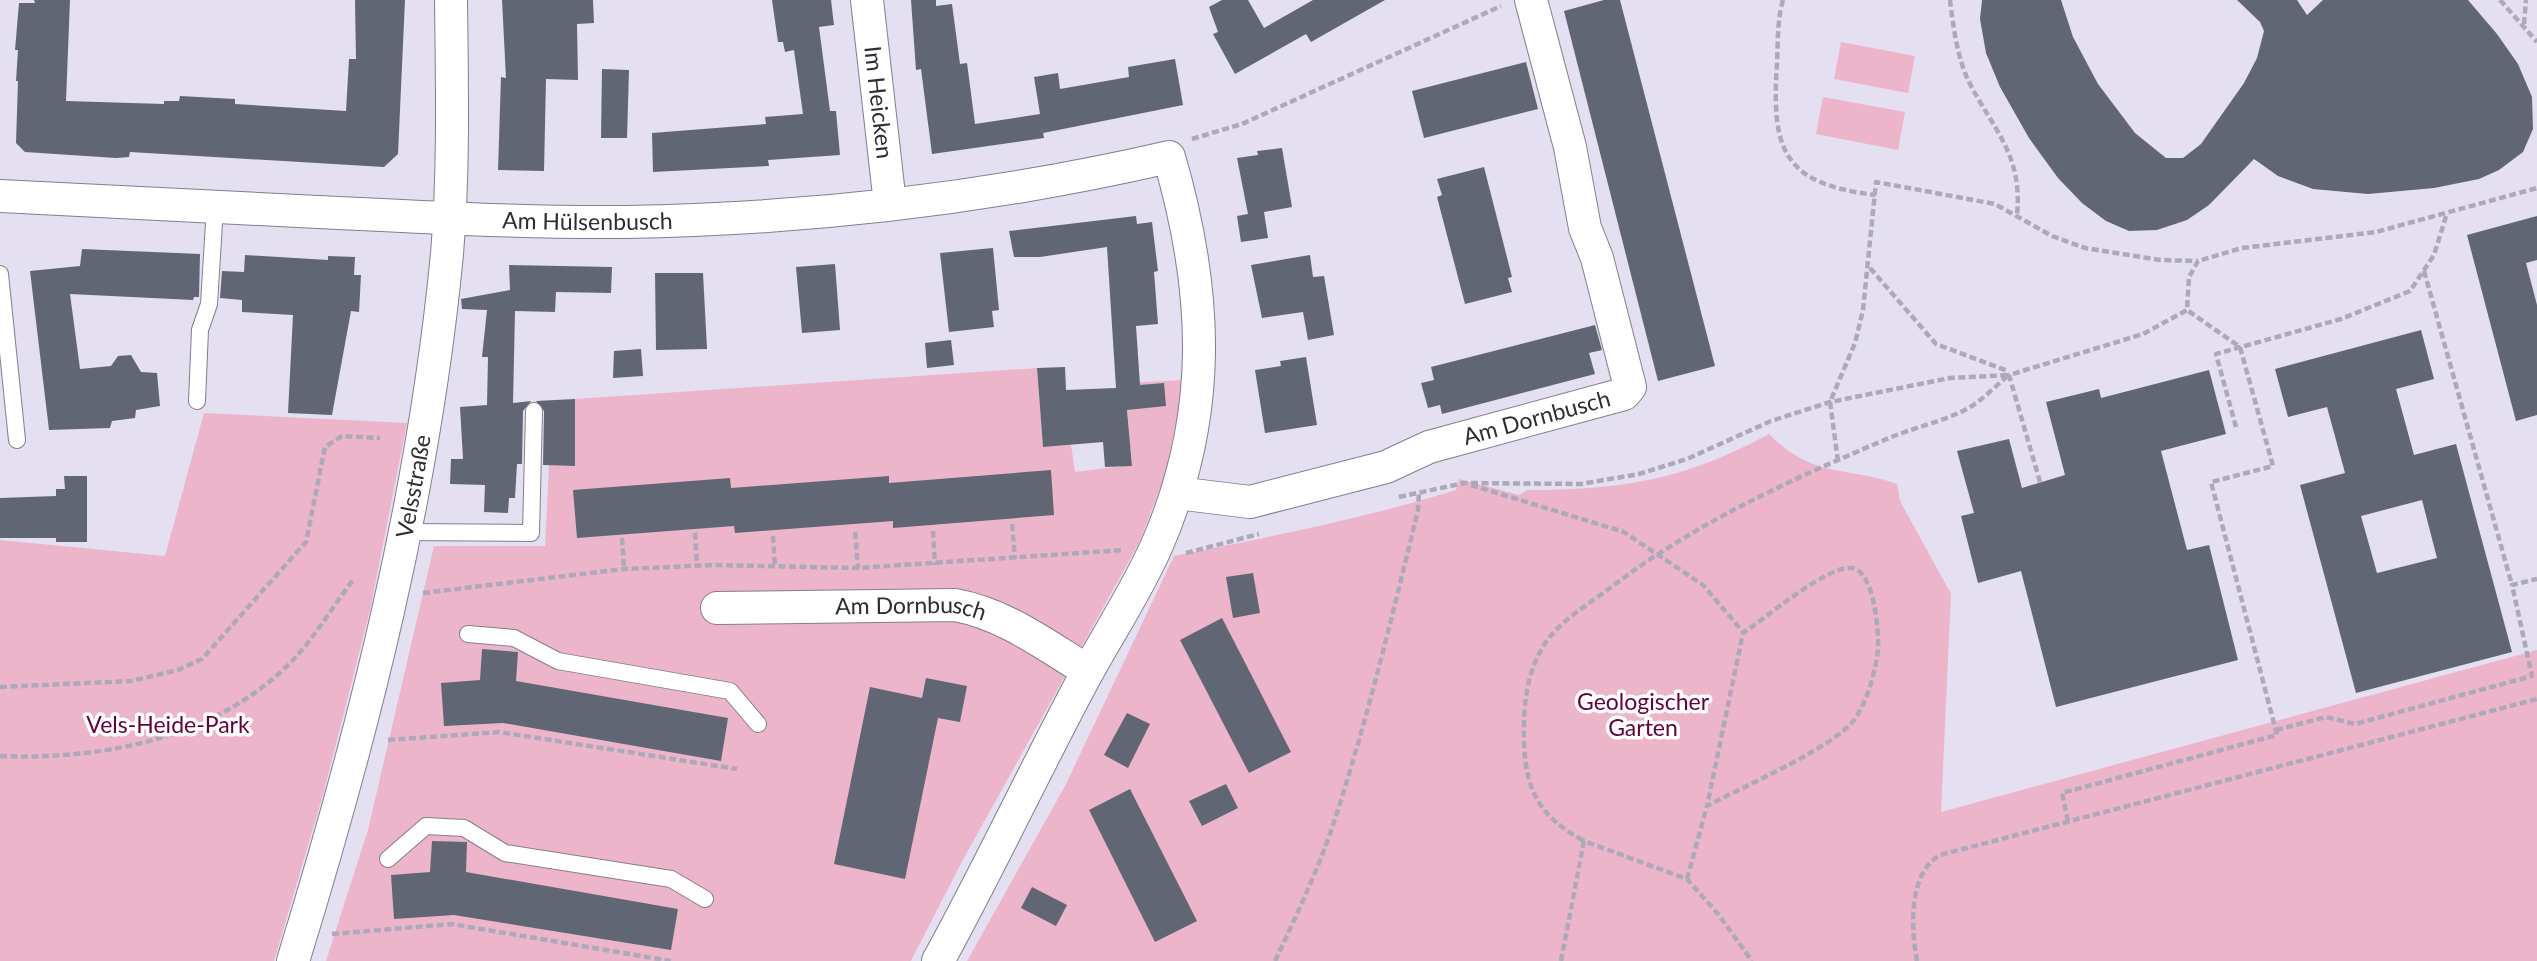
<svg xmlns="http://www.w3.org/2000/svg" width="2537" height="961" viewBox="0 0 2537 961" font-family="Lato,sans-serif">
<rect width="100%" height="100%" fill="#e4dff1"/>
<!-- green -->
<g fill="#ecb5ca">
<path d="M1841 42 1915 56 1908 93 1834 79Z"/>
<path d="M1823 97 1905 112 1898 150 1816 134Z"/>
<path d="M1037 368 1043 446 1071 445 1075 472 1132 465 1125 383 1184 380 1166 473 1139 543 960 865 911 961H326L368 830 434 546H545L549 465 575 466V399Z"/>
<path d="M204 413 407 423 370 610 324 791 274 961H0V540L165 556Z"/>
<path d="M1769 434C1813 479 1846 466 1897 484L1900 501 1951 594 1941 812 2537 650V961H967L1065 786 1174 556C1269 537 1363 519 1456 490L1459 479 1519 495 1527 490C1621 490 1685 480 1769 434Z"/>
</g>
<!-- building -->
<g fill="#616675" fill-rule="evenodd">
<path d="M34 0H70L66 101 164 104V101H179L180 96 235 99V104L346 111 349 59H356L355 0H405L398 154 384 167 130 152 129 157 116 158 25 152 16 143 18 81H16L18 50H15L19 3H35Z"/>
<path d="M502 0H593L594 23 577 24 578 80 546 79 544 171 498 170 501 77 506 78Z"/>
<path d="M772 0H831L834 25 819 27 830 111H836L840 155 768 160 769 166 653 172 652 133 766 124 765 117 803 114 794 50 785 52 783 42H778Z"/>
<path d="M911 0H936V6L952 4 960 64 967 63 975 124 1040 114 1034 77 1058 73 1060 89 1129 77 1128 67 1175 59 1183 105 1043 133 1041 121 1044 138 932 154 921 69 916 70Z"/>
<path d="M1222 0H1248L1264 28 1313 0H1385L1311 42 1306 34 1235 74 1213 34 1218 32 1209 7Z"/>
<path d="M1604 0H1620L1715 366 1658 381 1564 11Z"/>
<path d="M1982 0H2061L2073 37 2098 84 2135 133 2166 158H2183L2201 144 2244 83 2257 58 2264 31 2260 22 2237 0H2297L2307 15 2323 0H2468L2497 34 2518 64 2532 97 2533 129 2523 152 2499 170 2479 179 2434 188 2368 194 2313 189 2278 176 2254 159 2209 205 2187 220 2157 230 2129 231 2106 221 2082 203 2058 178 2029 138 2000 87 1986 53 1980 19Z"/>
<path d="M1526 62 1538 109 1424 138 1412 91Z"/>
<path d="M602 69 629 70 627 138H601Z"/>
<path d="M1282 148 1292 207 1264 212 1268 238 1241 242 1237 216 1248 214 1237 158 1258 155 1257 151Z"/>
<path d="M1484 167 1512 277 1508 278 1512 292 1465 304 1437 197 1442 195 1437 179Z"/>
<path d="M1136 216 1137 224 1152 222 1158 271 1154 272 1158 324 1136 326 1140 385 1164 383 1166 406 1127 410 1132 466 1105 467 1103 442 1043 447 1037 368 1065 367 1066 390 1116 388 1107 247 1040 257H1014L1009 231Z"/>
<path d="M2537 216V260L2526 263 2537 305V415L2516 421 2467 235Z"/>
<path d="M993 248 999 310 992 311 994 327 949 332 940 253Z"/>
<path d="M82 249 200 254 199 297H194L193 300 70 294 80 369 111 366 118 356 131 355 141 372 157 373 160 406 136 410 135 418 112 421 110 428 49 430 30 271 80 266Z"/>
<path d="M245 255 328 260V256L355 257 354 275H361L359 312 351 311 332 415 288 413 293 315 242 312V300L220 298 222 271 244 272Z"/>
<path d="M1310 255 1313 277 1324 276 1334 335 1308 340 1303 312 1262 318 1251 265Z"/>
<path d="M835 264 840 330 802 333 796 267Z"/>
<path d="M509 265 612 267 611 293 556 292 555 312 515 311 513 403 531 401 523 411 522 464H517L515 498H509L508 513 484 512 485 485 450 484 451 459H463L460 407 487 405 488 357H482L487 310 462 309 461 299 510 290Z"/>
<path d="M655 273H703L707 349 656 350Z"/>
<path d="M1595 325 1602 350 1589 353 1595 374 1442 414 1440 405 1428 408 1421 383 1434 380 1431 367Z"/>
<path d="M2421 330 2434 379 2396 389 2414 455 2456 444 2512 652 2356 693 2300 485 2345 473 2327 407 2288 417 2275 369ZM2422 500 2437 558 2377 573 2361 516Z"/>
<path d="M951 340 954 365 927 368 925 343Z"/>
<path d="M641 349 643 376 613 378 614 351Z"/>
<path d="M1306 357 1317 425 1265 433 1255 370 1281 366 1280 361Z"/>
<path d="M2209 370 2226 434 2161 451 2187 550 2209 545 2238 660 2056 707 2021 571 1978 583 1961 516 1974 513 1957 451 2009 439 2022 488 2065 475 2046 402 2099 389 2101 398Z"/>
<path d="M575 399V466L543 465 544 411 536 401Z"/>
<path d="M1051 470 1054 515 893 528V521L735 533 734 526 577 538 573 490 730 478 731 488 889 476V483Z"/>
<path d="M64 476H87V542H56V538H0V498L56 496V489H65Z"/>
<path d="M1253 573 1260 613 1233 618 1226 577Z"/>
<path d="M1222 618 1291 752 1249 773 1180 640Z"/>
<path d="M482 649 518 652 516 681 728 718 721 761 503 723 444 726 441 683 480 680Z"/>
<path d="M926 678 967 686 960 722 938 718 905 879 834 864 870 687 922 698Z"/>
<path d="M1127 713 1150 724 1128 768 1104 755Z"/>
<path d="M1226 784 1238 808 1202 826 1189 801Z"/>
<path d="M1130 789 1197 921 1155 942 1089 810Z"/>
<path d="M432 841 467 842 466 872 678 909 671 950 454 915 394 919 391 875 430 872Z"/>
<path d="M1032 887 1067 905 1056 926 1021 908Z"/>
</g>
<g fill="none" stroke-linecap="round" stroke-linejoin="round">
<!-- service casing -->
<g stroke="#837e8e" stroke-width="18">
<g id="service">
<path d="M0 274 17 440"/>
<path d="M197 401 200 330 209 304 215 207"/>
<path d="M404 532 531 533 534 411"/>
<path d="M468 634 514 638 558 661 730 691 758 724"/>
<path d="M388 859 426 826 464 828 505 853 671 879 705 899"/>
</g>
</g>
<!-- minor casing -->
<g stroke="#837e8e" stroke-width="34">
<g id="minor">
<path id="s1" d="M867 0 890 204"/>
<path id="s2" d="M0 196C106 202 212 207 318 212 420 217 523 223 625 222 808 219 991 198 1169 157 1208 291 1214 414 1157 545 1136 593 1106 637 1081 684 1032 776 988 870 938 961"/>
<path id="s3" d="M1177 493 1250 502 1386 467 1429 447 1624 394 1630 387 1597 258 1585 228 1570 147 1531 0"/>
<path id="s4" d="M717 608 955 605C1005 614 1045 645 1088 671"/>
<path id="s5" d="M293 961C364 731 424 494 447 254 454 169 452 85 451 0"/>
</g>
</g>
<!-- path -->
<g stroke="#ada9b8" stroke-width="4.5" stroke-dasharray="7 3.5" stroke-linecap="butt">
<path d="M1783 0C1777 21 1778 43 1777 64 1771 151 1784 184 1875 195"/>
<path d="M1950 0C1953 25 1957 56 1968 80 1993 130 2023 154 2017 215"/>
<path d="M2500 0 2537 42"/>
<path d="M2524 24 2526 0"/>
<path d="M1192 139 1242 124 1501 6"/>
<path d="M1870 268 1936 344 2008 371"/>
<path d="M2424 271 2512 585"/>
<path d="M2236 427 2216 354 2341 319 2410 291 2434 255 2447 213"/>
<path d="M1838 461 1830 402 1855 343 1863 310 1876 182 1995 204 2052 236 2085 248 2160 260 2198 261"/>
<path d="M2040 482 2009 375 2143 334 2187 310 2189 277 2198 261 2242 248 2376 232 2537 188"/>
<path d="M1471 485 1624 532 1703 585 1743 632"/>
<path d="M1399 497 1464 483 1581 484 1639 474 1687 459 1771 421 1830 402 1950 378 2009 375C1995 386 1980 403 1963 411 1940 422 1913 428 1889 438 1790 480 1695 523 1610 588 1590 603 1565 618 1549 638 1527 666 1523 705 1524 739 1525 791 1539 816 1584 841"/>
<path d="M1012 524 1015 559"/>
<path d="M933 531 935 565"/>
<path d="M855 532 858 568"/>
<path d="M695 533 697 566"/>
<path d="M773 536 775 567"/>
<path d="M622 538 624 569"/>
<path d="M1186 553 1259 534"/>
<path d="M423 593 624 569 714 565 858 568 1123 550"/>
<path d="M0 687 131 681 178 670 202 659 306 542 325 447 342 436 380 438"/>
<path d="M2276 730 2326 717 2355 724 2532 676 2512 585 2537 579"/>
<path d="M388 740 499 732 737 769"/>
<path d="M0 756C104 760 217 738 292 661 315 637 333 606 353 580"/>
<path d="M2068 821 2062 793 2277 735 2211 482 2273 466 2240 347 2187 310"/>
<path d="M1687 879 1707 806C1742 787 1833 748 1854 720 1867 703 1876 670 1878 649 1879 630 1874 571 1852 568 1827 565 1766 618 1743 633L1707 806"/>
<path d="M332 934 452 924 671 961"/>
<path d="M1275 961C1297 914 1319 868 1335 819 1368 717 1393 613 1418 510L1419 492"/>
<path d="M1561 961 1584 841 1687 879 1718 914 1752 961"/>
<path d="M1917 961C1911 929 1908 873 1940 855L2537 699"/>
</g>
<!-- service -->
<use href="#service" stroke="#fff" stroke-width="16"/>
<!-- minor -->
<use href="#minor" stroke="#fff" stroke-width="32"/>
</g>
<g text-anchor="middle" stroke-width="7" stroke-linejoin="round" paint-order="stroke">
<!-- street labels -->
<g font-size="23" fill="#2f2d34" stroke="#fff">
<text dy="8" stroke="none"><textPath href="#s1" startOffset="103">Im Heicken</textPath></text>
<text dy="8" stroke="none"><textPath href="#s2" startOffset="588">Am Hülsenbusch</textPath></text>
<text dy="8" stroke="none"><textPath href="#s3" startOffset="373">Am Dornbusch</textPath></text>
<text dy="8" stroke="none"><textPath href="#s5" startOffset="490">Velsstraße</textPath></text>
<text dy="8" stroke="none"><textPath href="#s4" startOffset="194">Am Dornbusch</textPath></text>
</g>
<!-- park labels -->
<g font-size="23" fill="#64003a" stroke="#fff">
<text x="1643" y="710">Geologischer<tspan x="1643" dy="26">Garten</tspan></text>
<text x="168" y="733">Vels-Heide-Park</text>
</g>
</g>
</svg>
